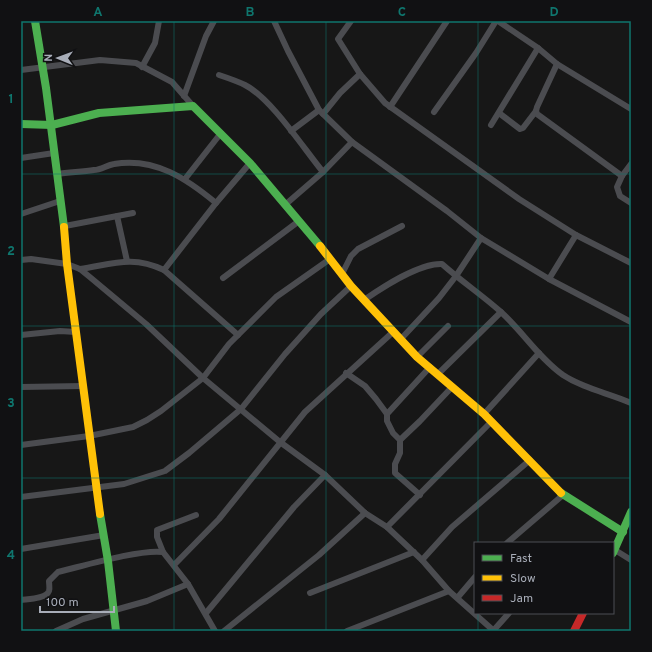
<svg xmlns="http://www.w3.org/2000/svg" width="652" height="652" viewBox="0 0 652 652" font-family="Overpass,sans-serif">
<rect width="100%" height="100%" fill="#171717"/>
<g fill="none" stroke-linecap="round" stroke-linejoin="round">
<!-- street -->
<g stroke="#4b4c50" stroke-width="6">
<path d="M274 21 288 51 319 110 352 142"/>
<path d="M351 21 338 39 360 74 385 103 519 199 576 235 631 263"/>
<path d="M498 21 538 48 557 64 631 109"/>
<path d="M142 67 155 43 159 21"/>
<path d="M21 70 100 60 136 63 172 82 193 106"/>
<path d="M219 75C228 78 237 81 245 85 271 98 304 149 323 172"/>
<path d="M184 96 206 36 214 21"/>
<path d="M390 107 447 21"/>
<path d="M536 111 537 114 622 176"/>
<path d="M434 112 476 53 496 21"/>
<path d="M499 113 520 129 523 128 536 111 537 107 557 64"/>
<path d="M323 114 340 93 360 74"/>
<path d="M491 125 538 48"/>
<path d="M291 131 319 110"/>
<path d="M21 158 54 153"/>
<path d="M631 164 622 176 617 187 620 196 631 203"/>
<path d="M57 174C70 172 82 172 94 170 101 170 107 165 114 164 155 157 187 179 216 203"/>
<path d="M185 179 221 133"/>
<path d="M286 204 323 172 352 142 447 211 481 238 549 279 631 322"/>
<path d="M21 214 60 201"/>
<path d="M117 216 127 261"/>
<path d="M65 226 133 213"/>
<path d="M21 260 31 259 67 264 80 269 91 278 146 324 203 378 280 442 325 475 365 513 387 527 422 560 449 591 494 631"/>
<path d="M80 269C113 264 132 255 164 270L216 203 250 163"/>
<path d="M164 270 238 335"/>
<path d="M342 274 351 256 358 249 402 226"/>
<path d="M223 278 299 221"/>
<path d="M549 279 576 235"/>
<path d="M364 300C383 287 419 263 442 264 461 281 482 295 501 312 523 332 539 358 563 375 584 389 609 393 631 403"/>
<path d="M21 335 60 331 76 332"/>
<path d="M400 340 439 298 456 276 481 238"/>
<path d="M417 357 448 326"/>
<path d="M346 373 365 386 376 399 387 414V421L393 433 400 440V453L395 464V473L420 495"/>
<path d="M438 374 501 312"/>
<path d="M21 387 83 386"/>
<path d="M387 414 430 367"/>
<path d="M484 414 539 353"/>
<path d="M400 440 420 421 452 387"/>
<path d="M21 445 89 436 133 427 147 420 161 411 203 378 229 344 276 297 330 259"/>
<path d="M21 497 124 484 165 471 189 453 241 409 285 354 321 314 351 286"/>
<path d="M387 527 491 422"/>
<path d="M507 543 563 495"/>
<path d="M21 549 104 535"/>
<path d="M615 550 631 560"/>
<path d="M163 552 157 537V530L196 515"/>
<path d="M422 560 452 527 530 460"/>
<path d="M174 565 219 519 305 412 393 332"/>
<path d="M310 593 414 552"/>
<path d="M458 597 475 577"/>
<path d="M21 600C28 599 46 599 49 591 50 588 49 584 49 581L58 572C83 566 140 549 163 552L188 584 215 631"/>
<path d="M206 613 294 507 325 475"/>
<path d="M56 631 83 619 147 601 188 584"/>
<path d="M224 631 319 555 365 513"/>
<path d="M347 631 449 591"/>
<path d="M493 631 509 613"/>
</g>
<!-- fast -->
<g stroke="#4caf50" stroke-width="8">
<path d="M35 21 46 88 64 227"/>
<path d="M21 124 52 125 99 113 193 106 250 163 320 246"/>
<path d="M561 493 623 532"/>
<path d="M100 514 108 561 116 631"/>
<path d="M613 553 631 512"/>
</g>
<!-- slow -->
<g stroke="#ffc107" stroke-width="8">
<path d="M64 227 67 264 100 514"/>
<path d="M320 246 351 286 417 357 484 414 561 493"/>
</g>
<!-- jam -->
<path stroke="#c62828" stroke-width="8" d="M574 631 583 613"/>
</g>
<!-- grid -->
<path fill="none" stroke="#0f766e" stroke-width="1" stroke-opacity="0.55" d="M174 21V631M326 21V631M478 21V543M21 174H631M21 326H631M21 478H631M478 613V631"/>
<!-- border -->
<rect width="652" height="652" fill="none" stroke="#111113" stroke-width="44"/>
<!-- legend -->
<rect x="474" y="542" width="140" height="72" fill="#111113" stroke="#4d4f55"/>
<rect x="482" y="555" width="20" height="6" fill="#4caf50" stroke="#4d4f55"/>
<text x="510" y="562" font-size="12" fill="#a8adb8">Fast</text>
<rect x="482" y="575" width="20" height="6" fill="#ffc107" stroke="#4d4f55"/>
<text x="510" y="582" font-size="12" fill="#a8adb8">Slow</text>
<rect x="482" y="595" width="20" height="6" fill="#c62828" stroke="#4d4f55"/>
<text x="510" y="602" font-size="12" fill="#a8adb8">Jam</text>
<!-- north arrow -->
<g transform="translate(58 58) rotate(271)" stroke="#111113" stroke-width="3" paint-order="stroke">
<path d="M0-3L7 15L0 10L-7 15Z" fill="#a8adb8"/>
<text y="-6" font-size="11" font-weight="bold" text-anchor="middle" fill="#a8adb8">N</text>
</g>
<!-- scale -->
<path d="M40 606v6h74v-6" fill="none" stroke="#a8adb8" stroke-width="2"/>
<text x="46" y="606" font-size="12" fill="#a8adb8" stroke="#111113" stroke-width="3" paint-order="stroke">100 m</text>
<rect x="22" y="22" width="608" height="608" fill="none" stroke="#0f766e" stroke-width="1.5"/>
<g font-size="13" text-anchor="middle" font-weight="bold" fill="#0f766e">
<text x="98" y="16">A</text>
<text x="250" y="16">B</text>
<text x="402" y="16">C</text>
<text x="554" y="16">D</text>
<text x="11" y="103">1</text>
<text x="11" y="255">2</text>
<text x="11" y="407">3</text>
<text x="11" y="559">4</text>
</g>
</svg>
